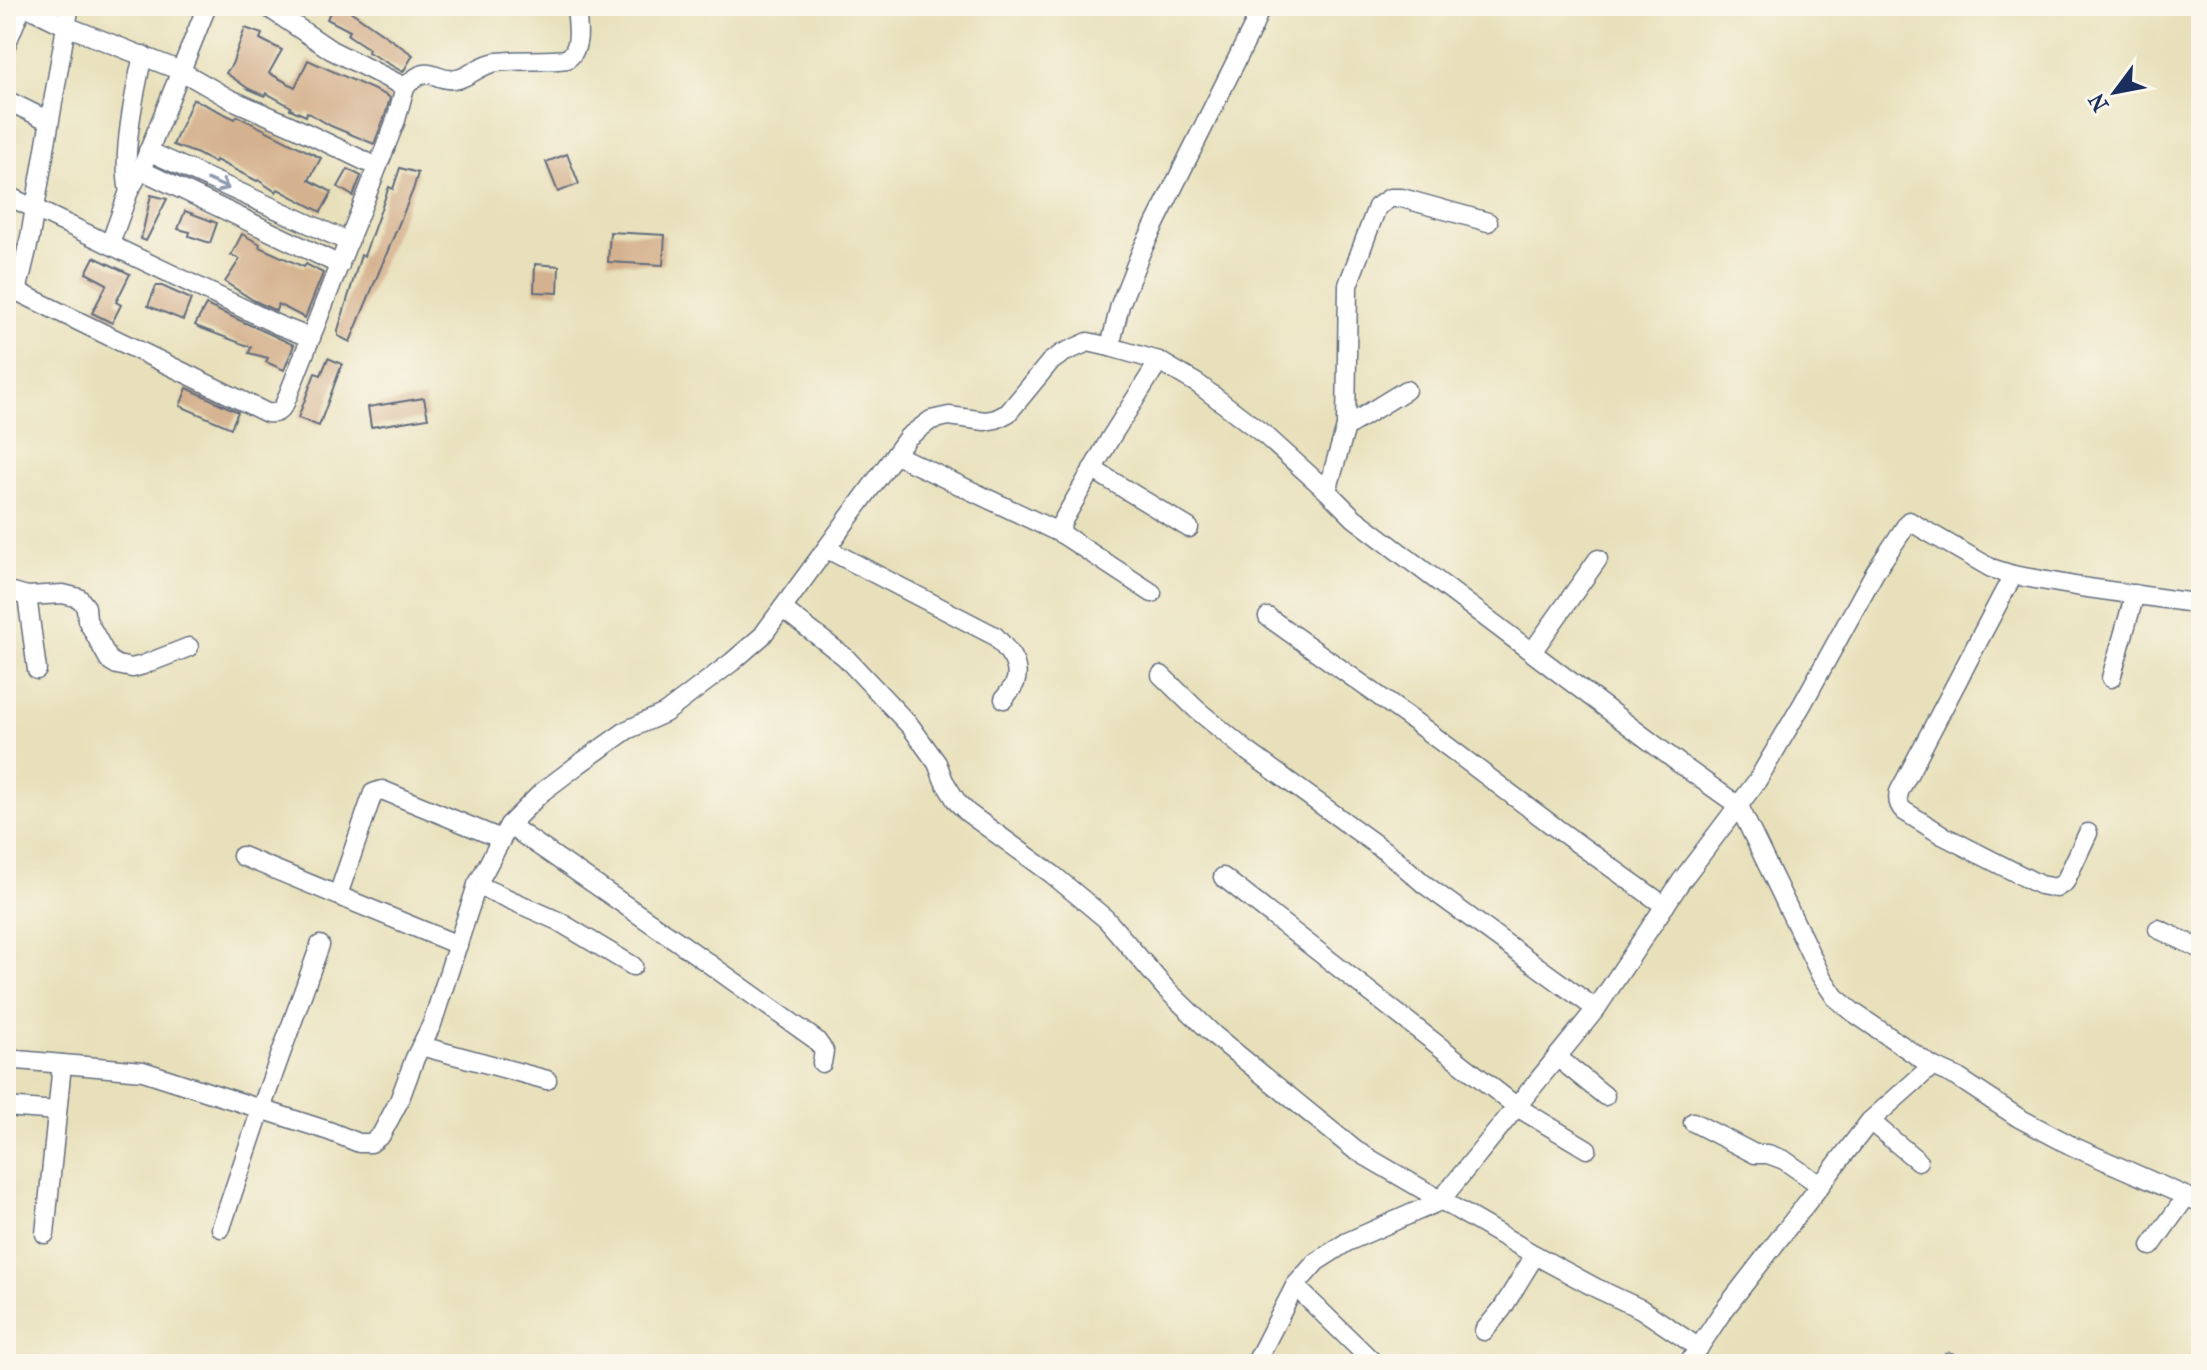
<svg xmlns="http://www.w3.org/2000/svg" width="2207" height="1370" viewBox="0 0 2207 1370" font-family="'IM FELL French Canon',serif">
<rect width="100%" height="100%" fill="#fbf7ec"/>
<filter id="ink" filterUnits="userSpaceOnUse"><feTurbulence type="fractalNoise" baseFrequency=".0125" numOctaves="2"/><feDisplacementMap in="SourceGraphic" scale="16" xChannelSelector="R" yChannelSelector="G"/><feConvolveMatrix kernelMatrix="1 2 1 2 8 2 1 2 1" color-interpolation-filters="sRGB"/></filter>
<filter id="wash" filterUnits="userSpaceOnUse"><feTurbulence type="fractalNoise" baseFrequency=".006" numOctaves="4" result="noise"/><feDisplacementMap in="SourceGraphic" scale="32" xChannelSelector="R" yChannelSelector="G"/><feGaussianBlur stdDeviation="1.8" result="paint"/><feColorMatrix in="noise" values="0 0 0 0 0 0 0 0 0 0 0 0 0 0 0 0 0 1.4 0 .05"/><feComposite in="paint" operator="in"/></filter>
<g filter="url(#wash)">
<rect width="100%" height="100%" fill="#e8e0ba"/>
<g id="blocks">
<!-- building -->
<g fill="#d5b28f">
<path d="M333 6H343L413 55 403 72 368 52 369 49 348 35 350 31 327 19Z"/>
<path d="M245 28 262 34 260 39 282 50 269 73 295 87 308 60 388 96 390 98 385 116 374 144 331 126 307 112 306 116 290 109 291 107 266 93 265 96 249 89 226 73 232 64Z"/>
<path d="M193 99 235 119 237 116 321 158 309 180 332 192 321 212 278 189 276 192 258 180 257 181 216 160 215 163 198 154 173 145Z"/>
<path d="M567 154 579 184 558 192 546 162Z"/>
<path d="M400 168 418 173 413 190 350 342 338 336V330L361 255 364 256 389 187 393 189Z"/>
<path d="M348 169 361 176 353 196 338 187Z"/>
<path d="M151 195 167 199 146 241 141 239Z"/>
<path d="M185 211 217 223 210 243 189 236 190 232 178 229Z"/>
<path d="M610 232 665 235 663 265 608 262Z"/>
<path d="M242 234 260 244 259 247 304 267 306 264 323 273 305 318 278 304 276 311 253 300 225 282 240 259 231 255Z"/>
<path d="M94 257 130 274 116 302 121 305 112 323 92 313 107 284 86 273Z"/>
<path d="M535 264 559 266 558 293 534 292Z"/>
<path d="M156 286H162L191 299 183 320 148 306Z"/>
<path d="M206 305 294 345 284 370 266 362 268 358 249 353 251 347 198 327 195 325Z"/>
<path d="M328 358 342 364 319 426 298 418 315 373 321 375Z"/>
<path d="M187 388 238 412 231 428 180 406Z"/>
<path d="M424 398 428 418 371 427 368 407Z"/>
</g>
</g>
</g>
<g filter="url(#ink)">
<use href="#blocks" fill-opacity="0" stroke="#636d7e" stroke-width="2"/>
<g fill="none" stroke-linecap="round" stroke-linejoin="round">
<!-- minor casing -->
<g stroke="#636d7e" stroke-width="21">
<g id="minor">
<path d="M70 6 66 26 181 71 230 99 292 126 377 167"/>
<path d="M6 45 22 6"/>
<path d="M405 87C431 60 433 83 457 79 470 77 480 64 497 62 520 59 544 62 567 59 583 48 577 24 576 6"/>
<path d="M6 100 49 121"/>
<path d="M148 151 349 242"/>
<path d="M141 170 340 265"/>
<path d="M129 191C121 156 135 91 143 55"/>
<path d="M6 195 278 325 311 338"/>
<path d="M110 244 129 191 141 170 207 6"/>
<path d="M6 286 267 413C276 414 280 412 285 403L396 120 405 87 331 50 266 6"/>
<path d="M17 292 30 237 66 26 25 6"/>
<path d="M1110 347 1120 305 1141 252 1253 27 1261 6"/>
<path d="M1346 427 1406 390"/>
<path d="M896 455 1062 534"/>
<path d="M1092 469 1189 528"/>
<path d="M1327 491 1346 427 1348 285 1377 207 1390 198H1402L1488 222"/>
<path d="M827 549 995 636C1006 648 1022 665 1015 683 1013 688 1007 694 1004 699"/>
<path d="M2013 575 1899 792C1897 800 1898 805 1904 811L1944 836 2040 885 2056 888 2065 882 2088 833"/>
<path d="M6 590 27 596 63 594 79 598 86 607 87 620 109 660 117 665 132 668 143 665 189 647"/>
<path d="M1152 593 1062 534 1061 524 1111 437 1159 361"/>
<path d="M27 596 37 670"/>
<path d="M783 609 845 657 911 727 937 763 944 781 957 802 968 813 1052 874 1106 919 1166 989 1215 1036 1355 1150 1535 1255 1596 1288 1641 1309 1699 1348"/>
<path d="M1268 617 1411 719 1556 828 1665 906"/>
<path d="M1532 652 1598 559"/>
<path d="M1161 675 1196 709 1247 751 1393 857 1424 884 1596 1009"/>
<path d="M2111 678 2135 594"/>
<path d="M509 825 680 943 816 1040 824 1051 822 1063"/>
<path d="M242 856 458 945"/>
<path d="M1223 877 1517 1107 1587 1149"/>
<path d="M477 885 558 921 633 966"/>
<path d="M338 895 373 793 382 790 501 839"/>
<path d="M2158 929 2201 949"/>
<path d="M421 1046 547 1080"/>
<path d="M1557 1057 1605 1096"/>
<path d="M6 1059 143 1071 329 1131 359 1143H371L381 1135 399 1101 415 1058 432 1024 477 885 509 825 542 792 579 764 627 730 665 713 732 662 762 636 908 437 931 420 949 416 985 421 996 419 1008 413 1050 362 1063 353 1088 342 1110 347 1159 361 1198 384 1266 436 1327 491 1354 518 1684 767 1739 806 1821 976 1835 997 1853 1012 1932 1066 1957 1077 2019 1118 2072 1146 2201 1203"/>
<path d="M6 1107 57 1111"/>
<path d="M1870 1121 1918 1161"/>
<path d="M1693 1122 1755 1154H1768L1784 1160 1820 1185"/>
<path d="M221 1228 261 1109 320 945"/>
<path d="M45 1234 62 1064"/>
<path d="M2151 1246 2186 1197"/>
<path d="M1295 1286 1375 1364"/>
<path d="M1484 1331 1502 1309 1535 1255"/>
<path d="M1255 1364 1295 1286 1316 1262 1347 1242 1440 1201 1596 1009 1682 880 1757 781 1803 703 1875 572 1909 521 1991 568 2013 575 2081 587 2201 604"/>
<path d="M1688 1364 1721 1314 1870 1121 1932 1066"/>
<path d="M1949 1364V1362"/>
</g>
</g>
<!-- minor -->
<use href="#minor" stroke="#fff" stroke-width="18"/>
</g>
<!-- one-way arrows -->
<defs><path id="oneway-shaft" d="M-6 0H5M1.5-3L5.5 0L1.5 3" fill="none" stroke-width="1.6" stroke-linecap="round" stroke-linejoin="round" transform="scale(2)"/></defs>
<use stroke="#8d97ae" href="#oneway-shaft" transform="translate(218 184) rotate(24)"/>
</g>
<!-- margin -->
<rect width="2207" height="1370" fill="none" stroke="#fbf7ec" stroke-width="32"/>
<!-- north arrow -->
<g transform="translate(2115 92) rotate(238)" stroke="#fbf7ec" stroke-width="6" paint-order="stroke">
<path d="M0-6L14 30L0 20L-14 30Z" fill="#1b2f5e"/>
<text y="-12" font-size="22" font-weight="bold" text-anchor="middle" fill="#1b2f5e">N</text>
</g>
</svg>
